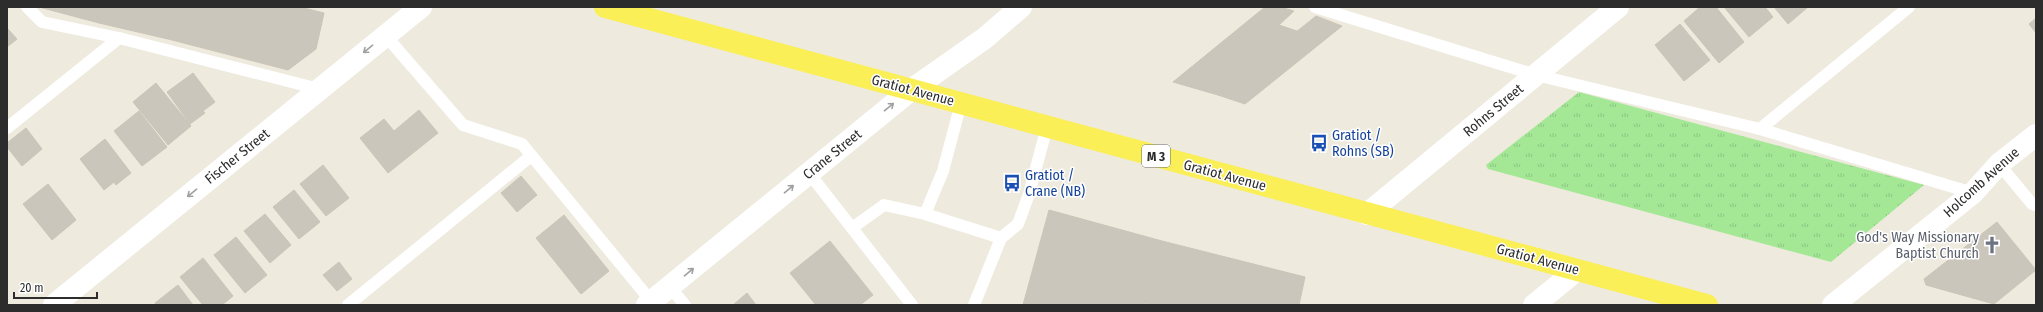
<svg xmlns="http://www.w3.org/2000/svg" width="2043" height="312" viewBox="0 0 2043 312" font-family="'Fira Sans Condensed',sans-serif">
<defs>
<pattern id="grass-tufts" width="24" height="20" patternUnits="userSpaceOnUse"><rect width="24" height="20" fill="#a4e896"/><path d="M3 7l-1-3M5 7V3M7 7l1-3M15 17l-1-3M17 17v-4M19 17l1-3" fill="none" stroke="#8dc781"/></pattern>
</defs>
<rect width="100%" height="100%" fill="#eeeadd"/>
<!-- grass -->
<path fill="url(#grass-tufts)" d="M1579 92 1924 185 1831 262 1488 169 1486 165Z"/>
<!-- building -->
<g fill="#cac6bc" stroke="#cac6b6">
<path d="M39 7H103L99 23Z"/>
<path d="M103 7H176L168 39 99 23Z"/>
<path d="M176 7H300L324 13 316 49 288 70 168 39Z"/>
<path d="M1265 7H1280L1294 11 1279 25 1297 31 1218 95 1173 82Z"/>
<path d="M1700 7H1716L1744 42 1719 63 1684 21Z"/>
<path d="M1724 7H1765L1773 17 1749 37Z"/>
<path d="M1774 7H1808L1788 24Z"/>
<path d="M1316 16 1342 26 1245 104 1218 95Z"/>
<path d="M2036 18V33L2029 24Z"/>
<path d="M1680 24 1710 60 1684 81 1655 45Z"/>
<path d="M7 28 17 39 7 47Z"/>
<path d="M193 73 215 102 203 111 205 113 190 124 167 92Z"/>
<path d="M156 83 191 126 168 145 133 102Z"/>
<path d="M419 110 438 133 388 173 360 138 384 119 394 131Z"/>
<path d="M139 111 167 147 142 166 114 131Z"/>
<path d="M26 128 42 149 22 166 7 147V143Z"/>
<path d="M105 139 131 173 116 185 114 182 104 190 80 159Z"/>
<path d="M323 165 349 198 326 216 300 184Z"/>
<path d="M521 176 537 195 517 212 501 193Z"/>
<path d="M48 184 76 220 52 240 23 204Z"/>
<path d="M294 190 320 222 299 239 273 207Z"/>
<path d="M1049 210 1162 241 1144 305H1023Z"/>
<path d="M265 214 291 245 270 263 244 231Z"/>
<path d="M564 215 609 271 581 294 536 238Z"/>
<path d="M1997 222 2036 270 1994 304 1926 285 1924 279Z"/>
<path d="M236 237 267 275 245 293 214 255Z"/>
<path d="M830 241 873 295 860 305H816L790 273Z"/>
<path d="M1162 241 1305 277 1299 305H1152L1145 303Z"/>
<path d="M203 258 233 296 222 305H203L180 277Z"/>
<path d="M339 262 352 279 337 291 323 275Z"/>
<path d="M178 285 193 305H156L155 303Z"/>
<path d="M747 293 756 305H733Z"/>
</g>
<g fill="none" stroke-linecap="round" stroke-linejoin="round">
<!-- service -->
<g stroke="#fff" stroke-width="12">
<path d="M27 7 42 22 119 38 319 89"/>
<path d="M1315 7 1536 75 1760 129 1973 193"/>
<path d="M385 35 463 125 522 144 651 301"/>
<path d="M961 103 943 171 925 214 1001 238 1018 224 1029 194 1047 127"/>
<path d="M7 128 119 38"/>
<path d="M1760 129 1909 7"/>
<path d="M1999 164 2032 204 2036 205"/>
<path d="M809 173 912 305"/>
<path d="M852 228 884 205 925 214"/>
<path d="M670 287 685 305"/>
<path d="M348 305 531 156"/>
<path d="M974 305 1001 238"/>
</g>
<!-- minor -->
<g stroke="#fff" stroke-width="22">
<path d="M1367 214 1618 7"/>
<path d="M54 305 421 7"/>
<path d="M647 305 911 90 985 38 1021 7"/>
<path d="M1534 305 1577 270"/>
<path d="M1833 305 1973 193 1999 164 2036 135"/>
</g>
<!-- primary -->
<path stroke="#faef56" stroke-width="22" d="M605 7 1707 305"/>
</g>
<!-- one-way arrows -->
<defs><path id="oneway-shaft" d="M-6 0H5M1.5-3L5.5 0L1.5 3" fill="none" stroke-width="1.6" stroke-linecap="round" stroke-linejoin="round"/></defs>
<g stroke="#a0a0a0">
<use href="#oneway-shaft" transform="translate(368 49) rotate(141)"/>
<use href="#oneway-shaft" transform="translate(889 107) rotate(-39)"/>
<use href="#oneway-shaft" transform="translate(789 189) rotate(-40)"/>
<use href="#oneway-shaft" transform="translate(192 193) rotate(141)"/>
<use href="#oneway-shaft" transform="translate(689 272) rotate(-40)"/>
</g>
<!-- icons -->
<defs>
<g id="bus-bare" transform="scale(1.38)"><path d="M-5-6H5V4H4V6H2V4H-2V6H-4V4H-5ZM-3.5-4V0h7V-4ZM-3.5 1.2v1.5H-2V1.2ZM2 1.2v1.5H3.5V1.2Z" fill="#1a4fb4" stroke="#fff" stroke-width="2.5" paint-order="stroke"/></g>
<g id="church-bare" transform="scale(1.38)"><path d="M-1.2-6h2.4v3.5h3.3v2.4h-3.3V6h-2.4V-.1h-3.3v-2.4h3.3Z" fill="#6b7280" stroke="#fff" stroke-width="2.5" paint-order="stroke"/></g>
</defs>
<g fill-rule="evenodd">
<use href="#bus-bare" x="1319" y="143"/>
<use href="#bus-bare" x="1012" y="183"/>
<use href="#church-bare" x="1992" y="245"/>
</g>
<g text-anchor="middle" stroke-width="3" stroke-linejoin="round" paint-order="stroke">
<!-- shield labels -->
<rect fill="#fff" stroke="#6b6b6b" stroke-width="1" x="1142" y="145" width="28" height="22" rx="3"/>
<g font-size="13" font-weight="bold" fill="#2c2c2c">
<text x="1156" y="161">M 3</text>
</g>
<!-- street labels -->
<g font-size="14" fill="#2c2c2c" stroke="#fff">
<text transform="translate(913 90) rotate(15)" y="5">Gratiot Avenue</text>
<text transform="translate(1493 110) rotate(-40)" y="5">Rohns Street</text>
<text transform="translate(832 154) rotate(-39)" y="5">Crane Street</text>
<text transform="translate(237 156) rotate(-39)" y="5">Fischer Street</text>
<text transform="translate(1225 175) rotate(15)" y="5">Gratiot Avenue</text>
<text transform="translate(1981 182) rotate(-42)" y="5">Holcomb Avenue</text>
<text transform="translate(1538 259) rotate(15)" y="5">Gratiot Avenue</text>
</g>
<!-- transit labels -->
<g font-size="14" fill="#164399" stroke="#fff" text-anchor="start">
<text x="1332" y="140">Gratiot /<tspan x="1332" dy="16">Rohns (SB)</tspan></text>
<text x="1025" y="180">Gratiot /<tspan x="1025" dy="16">Crane (NB)</tspan></text>
</g>
<!-- worship labels -->
<g font-size="14" fill="#5b616d" stroke="#fff" text-anchor="end">
<text x="1979" y="242">God's Way Missionary<tspan x="1979" dy="16">Baptist Church</tspan></text>
</g>
</g>
<!-- border -->
<rect width="2043" height="312" fill="none" stroke="#2c2c2c" stroke-width="16"/>
<!-- scale -->
<path d="M14 292v6h83v-6" fill="none" stroke="#2c2c2c" stroke-width="2"/>
<text x="20" y="292" font-size="12" fill="#2c2c2c" stroke="#ffffff" stroke-width="3" paint-order="stroke">20 m</text>
</svg>
